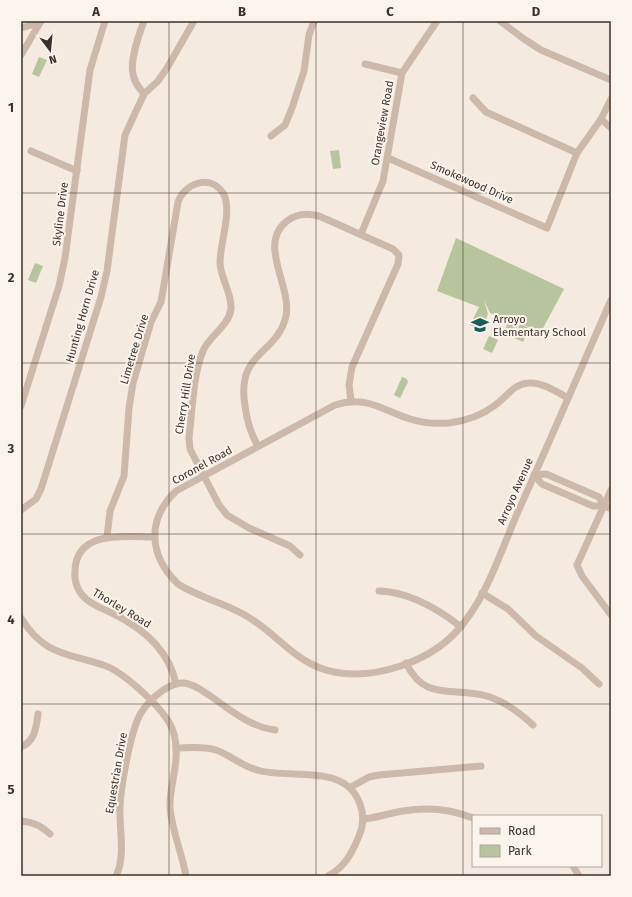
<svg xmlns="http://www.w3.org/2000/svg" width="632" height="897" viewBox="0 0 632 897" font-family="'Fira Sans',sans-serif">
<rect width="100%" height="100%" fill="#f4eadf"/>
<!-- green -->
<g fill="#b7c49d">
<path d="M39 57 47 60 39 77 32 74Z"/>
<path d="M339 150 341 168 333 169 330 151Z"/>
<path d="M456 238 564 289 541 332 519 323 512 337 503 333 510 319 490 313 484 300 488 314 484 324 477 325 474 327 470 325 479 307 437 291Z"/>
<path d="M35 263 43 266 36 283 28 280Z"/>
<path d="M520 324 529 328 523 342 514 338Z"/>
<path d="M489 336 498 340 492 353 483 349Z"/>
<path d="M402 377 407 379 408 382 400 398 394 395Z"/>
</g>
<g fill="none" stroke-linecap="round" stroke-linejoin="round">
<!-- minor -->
<g stroke="#cdb9a9" stroke-width="7">
<path d="M144 21C139 34 130 61 133 74 134 82 139 88 144 94L158 81 167 68 194 21"/>
<path d="M500 21 524 39 541 50 611 80"/>
<path d="M21 28 39 23"/>
<path d="M21 55 41 21"/>
<path d="M365 64 402 73"/>
<path d="M473 98 486 112 577 153"/>
<path d="M601 119 611 128"/>
<path d="M271 136 285 125 292 108 304 71 309 35 314 21"/>
<path d="M31 151 77 171"/>
<path d="M388 158 547 228 577 153 601 119 611 99"/>
<path d="M361 234 383 181 402 73 437 21"/>
<path d="M568 398C557 392 542 382 529 383 514 383 506 398 494 406 482 415 465 421 449 423 436 424 423 423 410 419 382 410 367 395 335 405L176 491C146 520 149 556 178 584 198 597 222 602 243 614 277 632 294 664 334 672 375 680 428 662 456 632 486 600 500 553 517 514 549 443 580 371 611 300"/>
<path d="M21 406 59 286 65 258 90 70 105 21"/>
<path d="M258 446C250 433 247 421 245 406 236 350 277 356 286 316 292 286 257 244 287 221 297 213 308 213 319 216L393 249 399 255 398 264 352 367 349 385 351 401"/>
<path d="M611 490 577 565 582 576 611 615"/>
<path d="M604 506 599 497 546 474 534 475 542 484 593 506H604L609 508"/>
<path d="M21 510 36 499 41 489 101 297 107 271 125 135 144 94"/>
<path d="M107 537 110 511 124 476 129 408 133 383 151 322 161 302 178 202C184 184 210 173 223 193 233 209 220 243 220 262 220 278 232 292 231 309 229 326 209 336 203 351 193 374 192 414 189 438L190 449 219 505 227 515 249 528 290 546 300 555"/>
<path d="M155 537C127 537 77 529 75 570 74 580 77 591 85 598 93 606 104 609 114 614 144 629 169 650 176 684"/>
<path d="M379 591C410 592 437 608 461 627"/>
<path d="M482 593 508 609 536 636 582 668 599 684"/>
<path d="M21 618C44 655 66 653 103 665 123 671 160 706 170 724 174 732 176 740 176 748 178 768 169 787 170 808 172 831 182 853 186 876"/>
<path d="M406 663C426 704 454 685 490 697 507 703 520 713 533 725"/>
<path d="M21 747C35 741 36 728 38 714"/>
<path d="M176 748C189 748 203 746 216 750 230 755 242 766 257 770 290 780 345 762 360 804 364 815 364 825 359 836 352 853 345 867 328 876"/>
<path d="M351 787 369 777 379 775 481 766"/>
<path d="M363 819C377 818 389 813 403 811 426 807 451 809 473 818"/>
<path d="M21 821C34 822 41 826 50 834"/>
<path d="M573 866 579 876"/>
<path d="M116 876C126 856 119 829 120 807 121 785 129 742 137 721 143 705 166 682 184 683 194 684 201 690 209 695 229 709 250 727 275 730"/>
</g>
</g>
<!-- grid -->
<path fill="none" stroke="#3a2f29" stroke-width="1" stroke-opacity="0.55" d="M169 21V876M316 21V876M463 21V876M21 193H611M21 363H611M21 534H611M21 704H611"/>
<!-- icons -->
<defs>
<g id="school-bare" transform="scale(1.38)"><path d="M0-5L7-2L0 1L-7-2ZM-4 1L0 2.5L4 1V4Q0 6-4 4Z" fill="#1d5a5e" stroke="#fbf4ec" stroke-width="2.5" paint-order="stroke"/></g>
</defs>
<g fill-rule="evenodd">
<use href="#school-bare" x="480" y="325"/>
</g>
<g text-anchor="middle" stroke-width="4" stroke-linejoin="round" paint-order="stroke">
<!-- street labels -->
<g font-size="11" fill="#3a2f29" stroke="#fbf4ec">
<text transform="translate(382 123) rotate(-80)" y="4">Orangeview Road</text>
<text transform="translate(472 182) rotate(24)" y="4">Smokewood Drive</text>
<text transform="translate(60 214) rotate(-83)" y="4">Skyline Drive</text>
<text transform="translate(82 316) rotate(-74)" y="4">Hunting Horn Drive</text>
<text transform="translate(134 349) rotate(-73)" y="4">Limetree Drive</text>
<text transform="translate(185 394) rotate(-81)" y="4">Cherry Hill Drive</text>
<text transform="translate(202 465) rotate(-29)" y="4">Coronel Road</text>
<text transform="translate(515 491) rotate(-66)" y="4">Arroyo Avenue</text>
<text transform="translate(122 608) rotate(31)" y="4">Thorley Road</text>
<text transform="translate(116 773) rotate(-80)" y="4">Equestrian Drive</text>
</g>
<!-- poi labels -->
<g font-size="11" fill="#3a2f29" stroke="#fbf4ec" text-anchor="start">
<text x="493" y="323">Arroyo<tspan x="493" dy="13">Elementary School</tspan></text>
</g>
</g>
<!-- border -->
<rect width="632" height="897" fill="none" stroke="#fbf4ec" stroke-width="44"/>
<!-- legend -->
<rect x="472" y="815" width="130" height="52" fill="#fbf4ec" stroke="#aea59e"/>
<rect x="480" y="828" width="20" height="6" fill="#cdb9a9" stroke="#aea59e"/>
<text x="508" y="835" font-size="12" fill="#3a2f29">Road</text>
<rect x="480" y="845" width="20" height="12" fill="#b7c49d" stroke="#aea59e"/>
<text x="508" y="855" font-size="12" fill="#3a2f29">Park</text>
<!-- north arrow -->
<g transform="translate(50 50) rotate(164)" stroke="#fbf4ec" stroke-width="3" paint-order="stroke">
<path d="M0-3L7 15L0 10L-7 15Z" fill="#3a2f29"/>
<text y="-6" font-size="11" font-weight="bold" text-anchor="middle" fill="#3a2f29">N</text>
</g>
<rect x="22" y="22" width="588" height="853" fill="none" stroke="#3a2f29" stroke-width="1.5"/>
<g font-size="13" text-anchor="middle" font-weight="bold" fill="#3a2f29">
<text x="96" y="16">A</text>
<text x="242" y="16">B</text>
<text x="390" y="16">C</text>
<text x="536" y="16">D</text>
<text x="11" y="112">1</text>
<text x="11" y="282">2</text>
<text x="11" y="453">3</text>
<text x="11" y="624">4</text>
<text x="11" y="794">5</text>
</g>
</svg>
